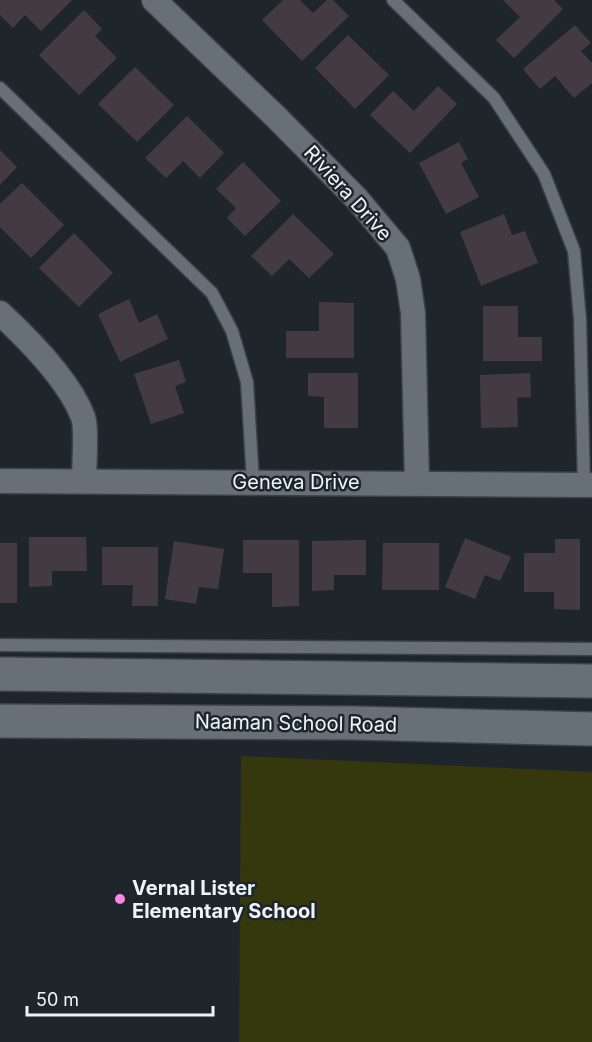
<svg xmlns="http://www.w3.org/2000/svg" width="592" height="1042" viewBox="0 0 592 1042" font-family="Inter,sans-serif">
<rect width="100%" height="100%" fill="#1e262c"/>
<!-- green -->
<path fill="#35380d" d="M241 756 592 772V1042H239Z"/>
<!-- building -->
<g fill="#433b41">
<path d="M0 0H72L41 31 25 15 13 28 0 15Z"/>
<path d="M283 0H300L313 13 327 0H333L349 16 302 61 262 20Z"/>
<path d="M503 0H554L563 9 514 58 496 40 520 17Z"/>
<path d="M84 10 102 29 95 36 117 58 79 95 39 55Z"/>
<path d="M575 25 591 43 581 51 592 63V83L574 98 555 76 540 89 523 69Z"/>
<path d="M348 35 389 75 355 109 315 68Z"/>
<path d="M135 67 174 105 137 142 98 104Z"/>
<path d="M438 86 457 104 410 153 370 115 393 91 414 111Z"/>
<path d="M187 116 224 153 200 178 183 161 166 178 145 158Z"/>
<path d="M459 142 468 159 461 163 479 197 446 214 419 163Z"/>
<path d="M0 150 17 167 0 185Z"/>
<path d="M243 162 281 201 245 236 227 218 236 208 216 189Z"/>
<path d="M22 183 64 225 31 258 0 227V204Z"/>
<path d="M293 214 334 254 309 278 289 259 272 276 251 256Z"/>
<path d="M504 214 512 235 525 231 538 263 481 286 460 232Z"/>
<path d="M74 233 113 273 79 307 39 268Z"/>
<path d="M129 299 139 323 157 314 168 339 120 362 98 314Z"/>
<path d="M319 302 354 303V358H286V331H319Z"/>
<path d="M483 306H518V337H542V361H483Z"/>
<path d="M179 360 186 382 175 386 184 413 151 424 134 374Z"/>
<path d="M308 373H358V428H324V397L308 396Z"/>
<path d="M530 373 531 397 517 398 518 427 481 428 480 375Z"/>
<path d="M29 537H86L87 571H52V586L29 587Z"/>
<path d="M465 538 511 557 500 581 485 575 475 599 445 587Z"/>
<path d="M555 539H580V610L554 609V592H524V553H555Z"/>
<path d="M243 540H299V606L272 607V573H243Z"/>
<path d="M366 540V575H334V590L312 591V541Z"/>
<path d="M174 541 224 549 218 589 199 587 196 604 165 599Z"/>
<rect x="0" y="543" width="17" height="60"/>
<path d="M383 543H439V590H382Z"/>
<path d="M102 547H158V606H132L133 585H102Z"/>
</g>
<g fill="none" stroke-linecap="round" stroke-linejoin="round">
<!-- service casing -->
<g stroke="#3b4146" stroke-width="15">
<g id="service">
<path d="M393 0 494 98 544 174 574 251 580 319 584 485"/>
<path d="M0 88 212 293 232 331 247 382 253 482"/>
<path d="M0 645 592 649"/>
</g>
</g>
<!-- minor casing -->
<g stroke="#3b4146" stroke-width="27">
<g id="minor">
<path d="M154 0 275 116 357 199 398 248 408 279 413 313 417 483"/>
<path d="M0 313C28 339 69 380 83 417 87 428 84 466 84 481"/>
<path d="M0 481 592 485"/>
</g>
</g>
<!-- secondary casing -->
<g stroke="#3b4146" stroke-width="36">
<g id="secondary">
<path d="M0 674 592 681"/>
<path d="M0 721 355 723 592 729"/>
</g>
</g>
<!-- service -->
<use href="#service" stroke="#677077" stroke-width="12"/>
<!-- minor -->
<use href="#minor" stroke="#677077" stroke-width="24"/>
<!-- secondary -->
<use href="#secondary" stroke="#677077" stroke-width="33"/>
</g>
<!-- markers -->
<circle fill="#fc86e4" stroke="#1e262c" stroke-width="2" cx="120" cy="899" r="6"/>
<g text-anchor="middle" stroke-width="5" stroke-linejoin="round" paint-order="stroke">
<!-- street labels -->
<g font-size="20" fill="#eef4f8" stroke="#1e262c">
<text transform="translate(348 193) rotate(48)" y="7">Riviera Drive</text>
<text x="296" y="489">Geneva Drive</text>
<text transform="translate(296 723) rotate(1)" y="7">Naaman School Road</text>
</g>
<!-- poi labels -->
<g font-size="20" font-weight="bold" fill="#eef4f8" stroke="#1e262c" text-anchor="start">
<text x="132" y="895">Vernal Lister<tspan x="132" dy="23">Elementary School</tspan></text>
</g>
</g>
<!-- scale -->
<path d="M27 1006v9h186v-9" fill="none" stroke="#eef4f8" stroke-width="3"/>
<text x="36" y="1006" font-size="18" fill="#eef4f8" stroke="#1e262c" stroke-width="4.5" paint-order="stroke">50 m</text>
</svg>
